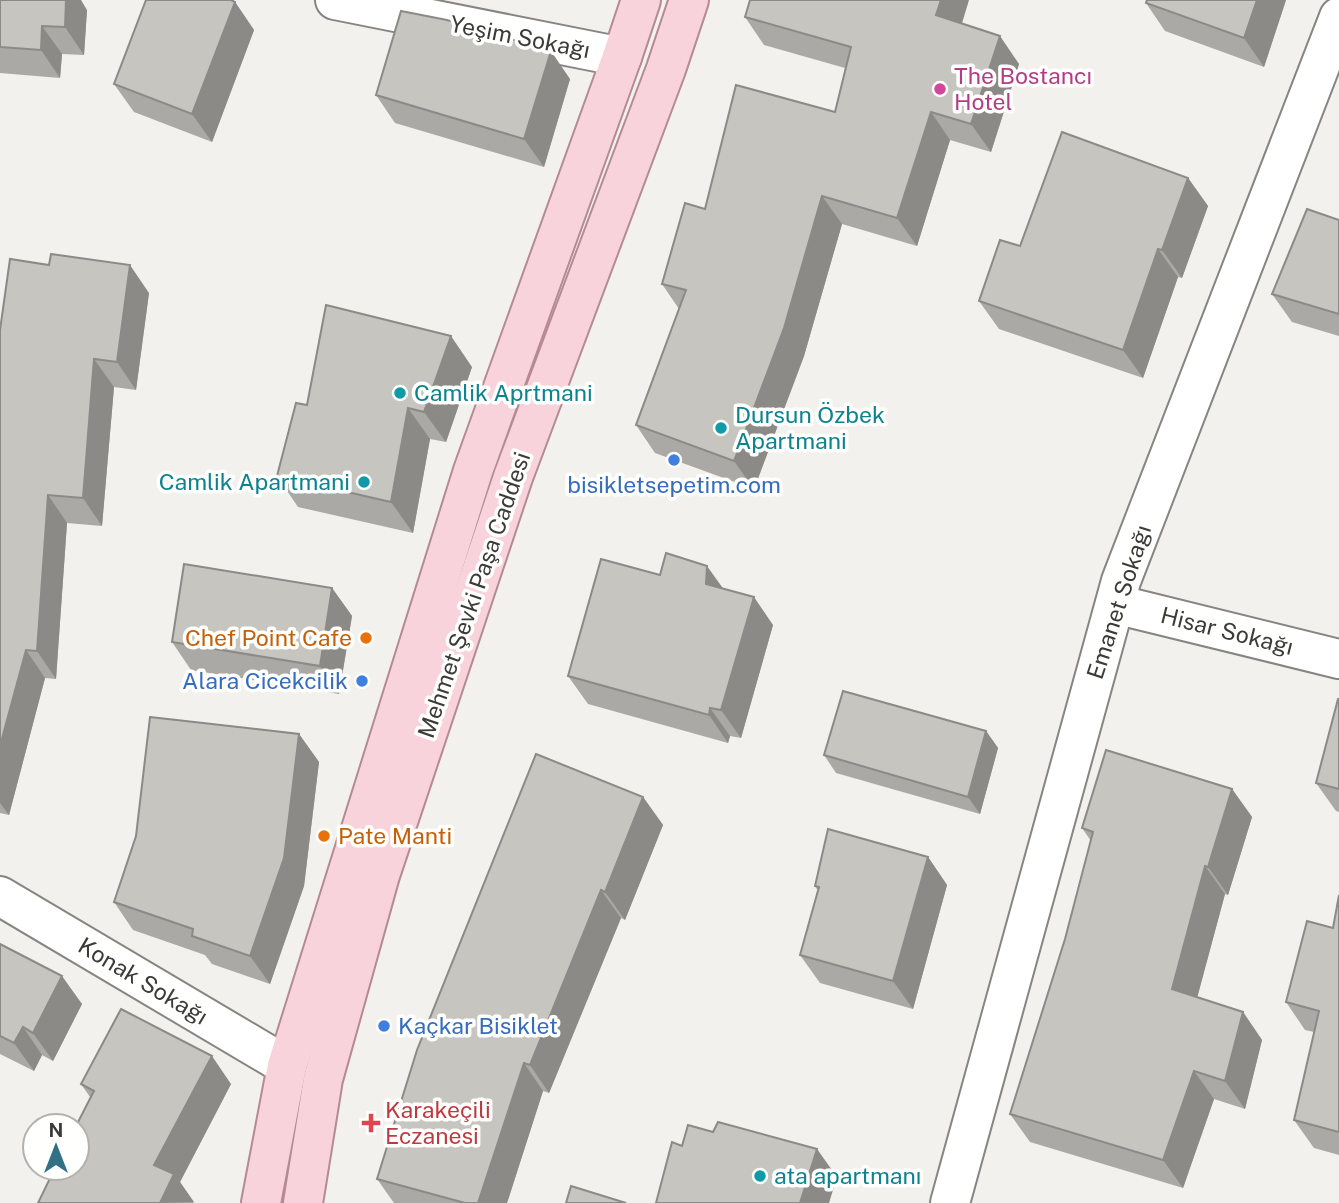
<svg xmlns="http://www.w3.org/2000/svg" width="1339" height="1203" viewBox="0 0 1339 1203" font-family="'Public Sans',sans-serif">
<rect width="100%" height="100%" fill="#f3f1ed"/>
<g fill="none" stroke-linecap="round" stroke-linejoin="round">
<!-- minor casing -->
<g stroke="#868581" stroke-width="42">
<g id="minor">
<path d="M335 0 622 57"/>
<path d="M1115 604 1339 659"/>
<path d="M0 896 287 1066"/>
<path d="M950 1203 1121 581 1339 17"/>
</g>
</g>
<!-- major casing -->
<g stroke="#b48a93" stroke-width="42">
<g id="major">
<path d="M261 1203 287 1066 473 471 622 57 641 0"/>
<path d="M303 1203 323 1079 380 875 513 477 666 69 689 0"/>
</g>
</g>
<!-- minor -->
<use href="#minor" stroke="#fff" stroke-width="38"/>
<!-- major -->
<use href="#major" stroke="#f9d3dc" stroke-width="38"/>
</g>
<!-- wall -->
<g fill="#aaa9a5">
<path d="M0 0 87 10 84 55 62 54 60 78 0 73Z"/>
<path d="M1147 0H1286L1264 67 1165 31 1146 3Z"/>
<path d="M235 2 254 30 212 142 134 112 114 84Z"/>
<path d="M745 17 962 24 1019 64 991 152 950 140 917 246 842 224 804 356 754 489 655 453 636 425 679 309 662 284 705 209 835 112 845 68 764 45Z"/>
<path d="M570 79 544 167 395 123 376 95Z"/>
<path d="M1188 178 1208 206 1182 278 1178 277 1143 378 999 329 979 301 1020 246Z"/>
<path d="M1339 220V336L1292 322 1272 294Z"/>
<path d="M149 293 136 390 114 387 102 526 67 523 56 679 45 678 9 815 0 813V330Z"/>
<path d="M472 367 446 442 430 439 413 533 298 507 277 476 307 405Z"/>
<path d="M660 575 724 589 773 625 741 738 730 736 728 743 588 704 568 676Z"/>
<path d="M332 588 352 616 339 694 191 670 172 642Z"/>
<path d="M1339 699V812L1336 811 1316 783Z"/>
<path d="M986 731 998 748 980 814 836 773 824 755Z"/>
<path d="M299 734 319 762 304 886 270 984 212 964 205 955 133 930 114 902Z"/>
<path d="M1232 789 1252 817 1228 895 1225 894 1197 997 1243 1012 1262 1040 1245 1109 1214 1099 1183 1188 1030 1142 1010 1114 1065 939 1091 841 1082 828Z"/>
<path d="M643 797 663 825 625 920 621 918 549 1093 543 1091 507 1203H394L377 1179Z"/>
<path d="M928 857 947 885 913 1009 820 983 800 955 818 891 815 886Z"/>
<path d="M1339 895V1155L1314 1148 1294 1120 1314 1032 1305 1030 1286 1002 1333 928Z"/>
<path d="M0 944 82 1004 53 1061 42 1055 34 1071 0 1054Z"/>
<path d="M81 1084H231L180 1182 194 1203H38L90 1097Z"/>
</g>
<!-- shaded-wall -->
<g fill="#8b8a86">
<path d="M62 0H81L87 10 84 55 65 27Z"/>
<path d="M941 0H969L956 43 936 15Z"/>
<path d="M1257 0H1286L1264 67 1244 38Z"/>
<path d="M235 2 254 30 212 142 192 114Z"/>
<path d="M42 26 62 54 60 78 41 50Z"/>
<path d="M1000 36 1019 64 991 152 971 124Z"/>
<path d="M551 51 570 79 544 167 524 139Z"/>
<path d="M931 112 950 140 917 246 897 218Z"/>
<path d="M1188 178 1208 206 1182 278 1162 250Z"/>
<path d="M822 196 842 224 804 356 754 489 734 461Z"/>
<path d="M1158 249 1178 277 1143 378 1123 350Z"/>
<path d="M130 265 149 293 136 390 117 362Z"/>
<path d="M451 336 472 367 446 442 424 412Z"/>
<path d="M94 359 114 387 102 526 83 498Z"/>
<path d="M408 408 430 439 413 533 391 502Z"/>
<path d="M48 495 67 523 56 679 37 651Z"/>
<path d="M707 566 727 594 706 584Z"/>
<path d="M332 588 352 616 339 694 320 666Z"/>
<path d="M754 597 773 625 741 738 721 710Z"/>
<path d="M26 650 45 678 9 815 0 803V746Z"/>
<path d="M710 708 730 736 728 743 709 715Z"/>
<path d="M986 731 998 748 980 814 968 797Z"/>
<path d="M299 734 319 762 304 886 270 984 250 956Z"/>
<path d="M1232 789 1252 817 1228 895 1208 867Z"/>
<path d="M643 797 663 825 625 920 605 892Z"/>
<path d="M928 857 947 885 913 1009 893 981Z"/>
<path d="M1205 866 1225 894 1192 1017 1172 989Z"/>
<path d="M601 890 621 918 549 1093 530 1065Z"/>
<path d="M62 976 82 1004 53 1061 33 1033Z"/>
<path d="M1243 1012 1262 1040 1245 1109 1225 1081Z"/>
<path d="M23 1027 42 1055 34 1071 14 1043Z"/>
<path d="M212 1056 231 1084 180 1182 194 1202 160 1203 154 1165Z"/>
<path d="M524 1063 543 1091 507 1203H478Z"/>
<path d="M1194 1071 1214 1099 1183 1188 1163 1160Z"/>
<path d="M817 1149 837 1177 829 1203H800Z"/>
</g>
<!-- building -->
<g fill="#c6c5c0" stroke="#8b8a86" stroke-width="2">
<path d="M0 0H66L65 27 42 26 41 50 0 47Z"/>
<path d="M146 0H231L235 2 192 114 114 84Z"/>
<path d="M750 0H941L936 15 1000 36 971 124 931 112 897 218 822 196 784 328 734 461 636 425 686 290 662 284 685 203 705 209 736 85 835 112 851 47 745 17Z"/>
<path d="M1147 0H1257L1244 38 1146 3Z"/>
<path d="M401 11 447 20 551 51 524 139 376 95Z"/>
<path d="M1062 132 1188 178 1162 250 1158 249 1123 350 979 301 1000 240 1020 246Z"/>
<path d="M1307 209 1339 220V314L1272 294Z"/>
<path d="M51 254 130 265 117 362 94 359 83 498 48 495 37 651 26 650 0 746V330L10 259 49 265Z"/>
<path d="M326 305 451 336 424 412 408 408 391 502 277 476 296 403 307 405Z"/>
<path d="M666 553 707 566 706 584 754 597 721 710 710 708 709 715 568 676 601 559 660 575Z"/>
<path d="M184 564 332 588 320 666 172 642Z"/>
<path d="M843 691 986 731 968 797 824 755Z"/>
<path d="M1338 699H1339V789L1316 783Z"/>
<path d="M150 717 299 734 284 858 250 956 192 936 193 929 114 902 136 836Z"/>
<path d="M1106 750 1232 789 1208 867 1205 866 1172 989 1243 1012 1225 1081 1194 1071 1163 1160 1010 1114 1065 939 1093 832 1082 828Z"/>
<path d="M536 754 643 797 605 892 601 890 530 1065 524 1063 478 1203H465L377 1179 417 1050Z"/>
<path d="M828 829 928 857 893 981 800 955 819 887 815 886Z"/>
<path d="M1339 895V1132L1294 1120 1319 1011 1286 1002 1307 921 1333 928Z"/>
<path d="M0 944 62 976 33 1033 23 1027 14 1043 0 1036Z"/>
<path d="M121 1009 212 1056 154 1165 174 1174 160 1203H38L55 1168H77L76 1126 94 1091 81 1084Z"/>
<path d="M718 1122 817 1149 800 1203H656L672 1142 682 1146 688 1125 713 1132Z"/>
<path d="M571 1186 626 1203H566Z"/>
</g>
<!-- markers -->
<circle fill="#d1479c" stroke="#fffffe" stroke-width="2.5" cx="940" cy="89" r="7"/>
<g fill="#0f9aa8" stroke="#fffffe" stroke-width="2.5">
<circle cx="400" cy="393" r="7"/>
<circle cx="721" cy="428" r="7"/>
<circle cx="364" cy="482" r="7"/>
<circle cx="760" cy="1176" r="7"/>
</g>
<g fill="#3f7fe0" stroke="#fffffe" stroke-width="2.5">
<circle cx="674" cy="460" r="7"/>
<circle cx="362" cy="681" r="7"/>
<circle cx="384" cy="1026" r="7"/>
</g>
<g fill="#e8710a" stroke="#fffffe" stroke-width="2.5">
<circle cx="366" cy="638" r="7"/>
<circle cx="324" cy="836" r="7"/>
</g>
<path fill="#e0444e" stroke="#fffffe" stroke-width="2.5" d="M367.5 1112.5h7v7h7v7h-7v7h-7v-7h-7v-7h7z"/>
<g text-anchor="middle" stroke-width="7" stroke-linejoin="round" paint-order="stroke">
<!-- street labels -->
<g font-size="23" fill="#3b3b39" stroke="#fffffe">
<text transform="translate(520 37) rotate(11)" y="8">Yeşim Sokağı</text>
<text transform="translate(474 595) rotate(-71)" y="8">Mehmet Şevki Paşa Caddesi</text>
<text transform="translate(1119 602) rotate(-72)" y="8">Emanet Sokağı</text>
<text transform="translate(1227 631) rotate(14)" y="8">Hisar Sokağı</text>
<text transform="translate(143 981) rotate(31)" y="8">Konak Sokağı</text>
</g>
<!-- hotel labels -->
<g font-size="23" fill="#b23c85" stroke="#fffffe" text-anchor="start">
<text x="954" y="84">The Bostancı<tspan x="954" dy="26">Hotel</tspan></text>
</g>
<!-- culture labels -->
<g font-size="23" fill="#0d838f" stroke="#fffffe" text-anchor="start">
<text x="414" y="401">Camlik Aprtmani</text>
<text x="735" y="423">Dursun Özbek<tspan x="735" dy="26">Apartmani</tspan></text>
<text x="350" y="490" text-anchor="end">Camlik Apartmani</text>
<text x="774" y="1184">ata apartmanı</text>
</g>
<!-- shop labels -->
<g font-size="23" fill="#366cbe" stroke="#fffffe">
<text x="674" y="493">bisikletsepetim.com</text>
<text x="348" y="689" text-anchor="end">Alara Cicekcilik</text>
<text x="398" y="1034" text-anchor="start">Kaçkar Bisiklet</text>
</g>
<!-- food labels -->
<g font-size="23" fill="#c56008" stroke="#fffffe" text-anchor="end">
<text x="352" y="646">Chef Point Cafe</text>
<text x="338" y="844" text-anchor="start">Pate Manti</text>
</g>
<!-- health labels -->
<g font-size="23" fill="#be3a42" stroke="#fffffe" text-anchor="start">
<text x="385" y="1118">Karakeçili<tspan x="385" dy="26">Eczanesi</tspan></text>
</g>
</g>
<!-- north arrow -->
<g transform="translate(56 1147)"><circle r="33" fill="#fffffe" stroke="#b1b1af" stroke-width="2"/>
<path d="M0-5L12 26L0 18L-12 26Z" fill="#317085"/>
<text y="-10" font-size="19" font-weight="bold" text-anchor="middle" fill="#3b3b39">N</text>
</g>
</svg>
